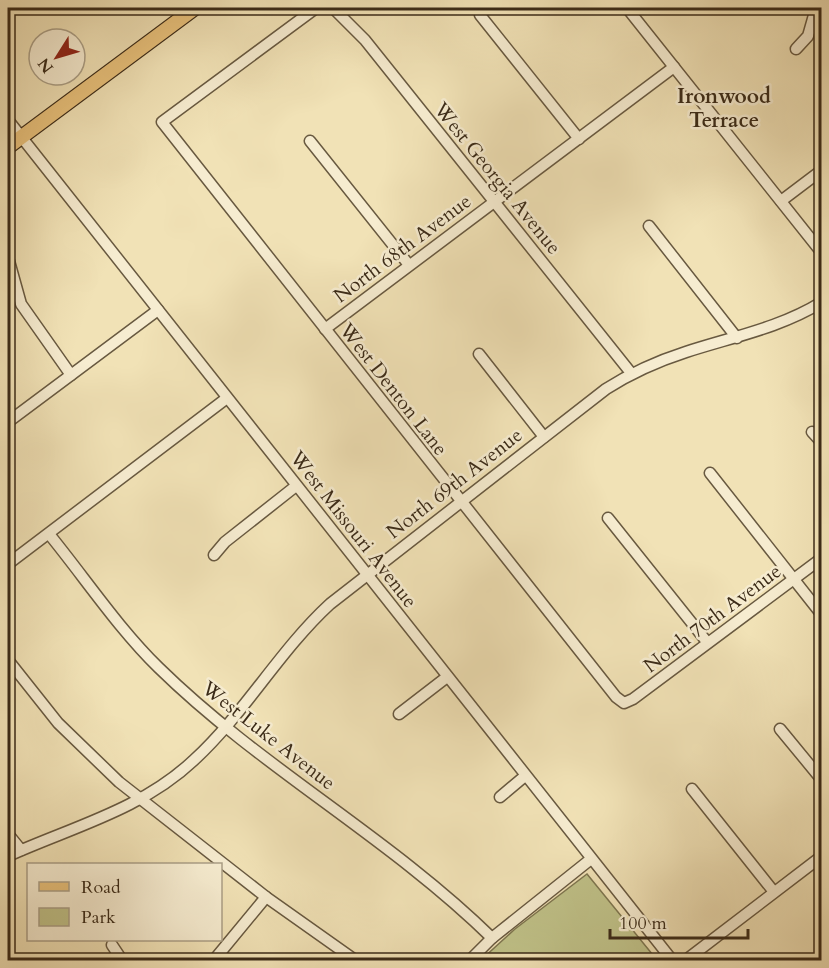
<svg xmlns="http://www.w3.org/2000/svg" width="829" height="968" viewBox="0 0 829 968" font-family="Cardo,serif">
<rect width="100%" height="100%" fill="#f1e2b6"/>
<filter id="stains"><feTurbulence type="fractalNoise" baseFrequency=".00333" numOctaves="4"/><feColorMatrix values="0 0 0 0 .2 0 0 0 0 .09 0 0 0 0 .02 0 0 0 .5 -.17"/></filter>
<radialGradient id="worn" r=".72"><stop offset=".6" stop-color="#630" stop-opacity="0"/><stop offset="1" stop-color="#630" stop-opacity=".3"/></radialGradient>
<!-- green -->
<path fill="#c0c289" stroke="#7e7650" stroke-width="1.5" d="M587 874 657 960H481L515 929Z"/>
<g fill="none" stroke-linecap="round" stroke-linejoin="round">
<!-- minor casing -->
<g stroke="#685940" stroke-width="13">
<g id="minor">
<path d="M316 8 162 122 616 697 624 703 633 699 822 558"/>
<path d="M333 8 365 40 631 373"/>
<path d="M627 8 822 253"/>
<path d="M480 15 579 139"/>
<path d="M796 49 808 36 816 8"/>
<path d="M8 120 672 960"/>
<path d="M310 141 409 265"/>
<path d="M781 201 822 170"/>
<path d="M649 226 737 338"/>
<path d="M9 261 21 304 71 375"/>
<path d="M325 329 674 67"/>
<path d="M479 354 544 437"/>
<path d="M8 422 158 310"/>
<path d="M812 432 822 443"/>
<path d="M710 473 822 615"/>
<path d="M608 518 707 642"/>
<path d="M49 534C85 578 118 628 159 668 261 768 389 837 492 938"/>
<path d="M214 555 225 542 296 486"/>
<path d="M8 564 227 398"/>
<path d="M8 660 58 723 119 782 266 897 355 960"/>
<path d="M399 714 447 677"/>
<path d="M780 729 822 780"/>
<path d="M692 789 774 892"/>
<path d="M500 797 525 776"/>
<path d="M8 834 21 850"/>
<path d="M8 856C72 827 141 810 194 760 245 713 279 651 330 604L606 389C631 373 658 361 686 352 732 337 780 328 822 302"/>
<path d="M112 945 122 960"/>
<path d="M214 960 266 897"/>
<path d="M470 960 492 938 591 859"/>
<path d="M686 960 822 856"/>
</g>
</g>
<!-- major casing -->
<g stroke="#3b2b18" stroke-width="16">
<path id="major" d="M8 147 195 8"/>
</g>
<!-- minor -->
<use href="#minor" stroke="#f6ecd0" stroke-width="10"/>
<!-- major -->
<use href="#major" stroke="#e8c17b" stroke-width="14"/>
</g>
<g text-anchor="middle" stroke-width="5" stroke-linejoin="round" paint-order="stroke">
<!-- street labels -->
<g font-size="20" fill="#3b2b18" stroke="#f6ecd0">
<text transform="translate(498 178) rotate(51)" y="7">West Georgia Avenue</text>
<text transform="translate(402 248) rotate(-37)" y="7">North 68th Avenue</text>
<text transform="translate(394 389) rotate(52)" y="7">West Denton Lane</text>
<text transform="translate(454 483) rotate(-38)" y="7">North 69th Avenue</text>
<text transform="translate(354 529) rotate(52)" y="7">West Missouri Avenue</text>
<text transform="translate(712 618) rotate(-37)" y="7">North 70th Avenue</text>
<text transform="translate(269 735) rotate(38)" y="7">West Luke Avenue</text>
</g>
<!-- neighbourhood labels -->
<g font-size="21" font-weight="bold" fill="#3b2b18" stroke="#f6ecd0">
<text x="724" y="103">Ironwood<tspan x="724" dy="24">Terrace</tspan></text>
</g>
</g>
<!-- margin -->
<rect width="829" height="968" fill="none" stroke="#f1e2b6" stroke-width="30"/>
<rect x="9" y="9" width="811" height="950" fill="none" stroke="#3b2b18" stroke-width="3"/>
<rect x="15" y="15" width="799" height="938" fill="none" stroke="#3b2b18" stroke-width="1.5"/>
<!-- legend -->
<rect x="27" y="863" width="195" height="78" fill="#f6ecd0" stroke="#ab9f86" stroke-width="1.5"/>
<rect x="39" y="882" width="30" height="9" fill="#e8c17b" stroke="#ab9f86" stroke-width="1.5"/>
<text x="81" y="893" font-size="18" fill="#3b2b18">Road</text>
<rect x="39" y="908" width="30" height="18" fill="#c0c289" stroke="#ab9f86" stroke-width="1.5"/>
<text x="81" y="923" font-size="18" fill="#3b2b18">Park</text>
<!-- north arrow -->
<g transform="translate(57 57) rotate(233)"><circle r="28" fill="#f6ecd0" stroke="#ab9f86" stroke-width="1.5"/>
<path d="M0-4.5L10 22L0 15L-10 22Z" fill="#8f2418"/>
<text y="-9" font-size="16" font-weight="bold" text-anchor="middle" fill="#3b2b18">N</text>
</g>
<!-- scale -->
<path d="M610 929v9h138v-9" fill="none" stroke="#3b2b18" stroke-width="3"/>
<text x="619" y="929" font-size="18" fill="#3b2b18" stroke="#f6ecd0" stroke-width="4.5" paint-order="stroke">100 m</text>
<rect width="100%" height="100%" filter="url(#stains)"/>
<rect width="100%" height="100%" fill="url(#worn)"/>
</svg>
